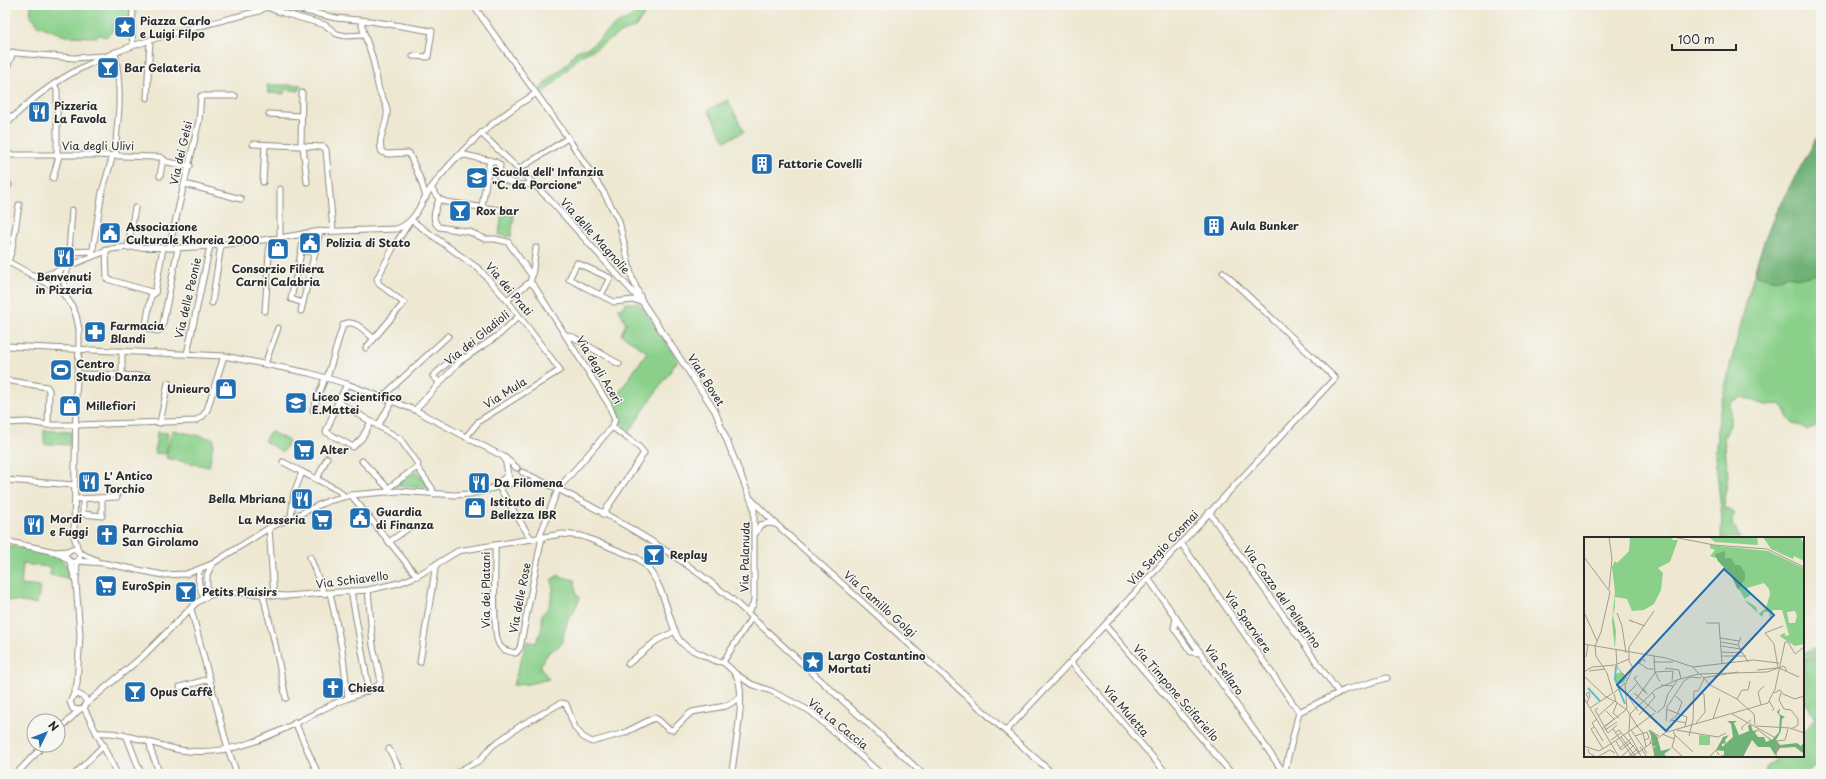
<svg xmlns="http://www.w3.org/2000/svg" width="1826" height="779" viewBox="0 0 1826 779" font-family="'Playpen Sans',sans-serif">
<rect width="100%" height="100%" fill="#f6f6f2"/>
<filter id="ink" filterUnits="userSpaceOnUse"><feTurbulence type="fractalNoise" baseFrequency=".025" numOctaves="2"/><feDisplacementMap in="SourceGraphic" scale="8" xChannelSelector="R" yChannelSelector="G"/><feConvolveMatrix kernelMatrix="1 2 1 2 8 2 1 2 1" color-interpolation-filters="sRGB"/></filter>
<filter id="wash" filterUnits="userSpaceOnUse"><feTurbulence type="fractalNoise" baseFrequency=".012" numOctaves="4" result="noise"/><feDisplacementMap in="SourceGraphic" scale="16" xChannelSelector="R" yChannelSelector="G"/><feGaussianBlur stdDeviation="0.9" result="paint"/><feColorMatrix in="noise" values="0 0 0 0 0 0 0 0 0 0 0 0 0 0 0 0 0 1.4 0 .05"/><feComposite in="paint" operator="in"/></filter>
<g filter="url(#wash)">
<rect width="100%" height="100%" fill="#eee8d2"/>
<!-- green -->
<g fill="#8ad08a" stroke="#5a7e5a">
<path d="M31 5H132L131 14 106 37 99 35 97 37 65 36 35 24 36 20 30 17Z"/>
<path d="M638 5H650L639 23 634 28 620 33 595 49 582 55 542 95 539 91 546 82 568 63 576 51 590 47 616 24 629 19 636 11Z"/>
<path d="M267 85H301L299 91 285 89 284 94 268 93Z"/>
<path d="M728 100 744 132 725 141 708 110Z"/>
<path d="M1821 131V413L1819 415V425L1815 428 1806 430 1802 426 1793 424 1787 416 1784 407 1780 404 1765 405 1742 397 1733 401 1730 405V425L1724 438 1728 477 1724 499 1725 508 1730 509 1733 513 1732 523 1740 538H1721L1722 518 1715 456 1720 409 1731 362 1758 259 1775 214Z"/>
<path d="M502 213 514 215 511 237 499 235Z"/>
<path d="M625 303H639L678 360 626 436 618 428 617 417 612 403 647 352 621 334 626 323 618 308 623 307Z"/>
<path d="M44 430 71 432V445L44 444Z"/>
<path d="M172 430 214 439 209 467 166 458Z"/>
<path d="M270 431 289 441 283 452 264 441Z"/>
<path d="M157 432 168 433 166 454 155 453Z"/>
<path d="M416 471 430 488 394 486Z"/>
<path d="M5 545C19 548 49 550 60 559 67 564 69 570 70 578L50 575V567L23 564 21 585 40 587 37 604 5 600Z"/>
<path d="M559 575 561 577 575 580 576 593 580 598 573 613 568 618 561 645 549 652 541 664V668L549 679 528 684 513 685 527 641 536 643 542 628V614L549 607 553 590 552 579Z"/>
<path d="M1814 648 1820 652 1803 660V653Z"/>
<path d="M1821 654V763L1803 774H1766V767L1781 756H1803V733L1815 719 1803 697V662Z"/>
</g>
<!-- forest -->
<path fill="#6fb276" stroke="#4d6e50" d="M1821 131V273L1800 278 1785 276C1776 283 1764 277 1755 274 1765 223 1796 176 1821 131Z"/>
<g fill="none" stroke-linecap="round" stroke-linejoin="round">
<!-- stream -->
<path stroke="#58bfd5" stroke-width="1.5" d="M5 13 8 5"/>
</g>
</g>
<g filter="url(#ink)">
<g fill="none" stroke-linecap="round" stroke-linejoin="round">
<!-- minor casing -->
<g stroke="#8c8a7e" stroke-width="7">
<g id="minor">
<path d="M279 5 336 18 370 21 432 31 428 57 413 56"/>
<path d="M473 5 568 138 604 193 619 221 632 278 643 303 715 411 754 508V599L753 605 747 613"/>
<path d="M267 7 283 13 325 25 337 34 346 36 363 35"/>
<path d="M361 20C363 33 367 41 371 53 375 65 376 78 379 90 381 96 386 102 387 110 389 123 376 139 382 152L387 154 409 153 421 181 426 197"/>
<path d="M133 44 132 35 133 5"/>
<path d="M5 52 74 58 103 56"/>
<path d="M115 52C118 70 120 89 119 108 118 124 115 139 116 155"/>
<path d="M5 73 13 52"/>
<path d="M54 84 57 90V156"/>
<path d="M147 98 150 40"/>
<path d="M5 114 13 117"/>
<path d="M269 114 301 116"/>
<path d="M5 126C71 52 167 35 259 11L269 5"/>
<path d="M481 133 548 198 640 300"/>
<path d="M253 144 324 147 326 150 333 230"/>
<path d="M301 146 302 93"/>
<path d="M303 146 307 182"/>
<path d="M5 155H93L153 157H160L167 162 190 166"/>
<path d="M457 158 465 155 496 162 500 165 499 176 501 179 520 185 534 184"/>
<path d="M519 169 568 138"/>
<path d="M160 176 163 159"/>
<path d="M53 178 59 156"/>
<path d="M263 182 265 145"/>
<path d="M185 184 241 199"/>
<path d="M5 185H9"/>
<path d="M431 188 439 199 446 202 513 212"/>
<path d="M280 189V238"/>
<path d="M439 199C436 208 430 220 439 227L470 232 485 239H495L508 242 532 276 530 282"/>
<path d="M482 206 490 160"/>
<path d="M305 233 295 282 307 285"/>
<path d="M128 247 135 208"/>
<path d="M5 248 12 249"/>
<path d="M163 248 155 293 151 296 146 324 149 329 158 331 162 328 178 248"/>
<path d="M169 248 199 121 201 96H235"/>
<path d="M106 250 107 279 155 293"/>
<path d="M302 250 315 253"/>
<path d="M69 252 93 251"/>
<path d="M92 255 102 192 113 155"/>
<path d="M5 260 61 291 71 304 76 315 79 329V349L76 396 74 536 78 550"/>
<path d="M8 262 12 249 19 205"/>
<path d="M32 275 42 276 52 273 111 249 128 247 177 248 210 246 280 238 314 232 396 229C416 223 420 203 431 188 460 149 494 119 535 94"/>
<path d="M532 276 536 248"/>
<path d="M52 286 60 271"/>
<path d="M52 286 56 284 66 274"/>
<path d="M293 289 291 299 303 303"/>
<path d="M601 295 610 278 577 263 569 279 614 302 634 300 640 301"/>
<path d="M66 296 64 282 68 267 72 210"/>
<path d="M507 300 530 282 535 287 609 405 615 420 612 427 558 489 539 538"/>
<path d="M212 303 221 245"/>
<path d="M265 311 270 239"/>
<path d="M301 311 320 231"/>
<path d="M566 335 573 337 619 364"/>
<path d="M5 346 224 356 309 373 347 384 415 410 504 457 517 468"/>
<path d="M366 348 404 303 379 284 377 279 393 248 411 220 479 269 507 300 560 370 479 421 466 437"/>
<path d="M122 351V376"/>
<path d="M187 354 210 246"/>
<path d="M265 364 278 328"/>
<path d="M78 374 149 376"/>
<path d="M327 378 343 325C353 317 366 332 374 339"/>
<path d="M5 380 47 387 49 390 48 425"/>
<path d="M440 383 433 376 455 356 465 357"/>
<path d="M347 384 338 402 400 439 418 464 417 467 432 488 434 494"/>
<path d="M382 397 448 336"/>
<path d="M338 402 326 432 353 447 362 438 371 422"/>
<path d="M313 410 325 378"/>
<path d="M415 410 459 362 500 334 519 316"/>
<path d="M5 423 27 422 48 425H76L195 421 202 417 207 410 224 356"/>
<path d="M160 423 168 383"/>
<path d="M378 426 392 401"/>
<path d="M504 458C509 467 505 480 515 484L521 482 542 483"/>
<path d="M362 461 388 488"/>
<path d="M283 462 302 472 294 493 291 516"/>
<path d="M302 472 338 490 344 496"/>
<path d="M522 472C596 506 672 549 734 601L923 774"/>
<path d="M317 479 327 458"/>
<path d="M5 480 75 485"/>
<path d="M495 486 508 475"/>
<path d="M499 487 531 539"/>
<path d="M387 492 391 486 417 467"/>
<path d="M351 495 417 576"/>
<path d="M75 499 117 497"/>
<path d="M83 499V514L102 516V498"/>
<path d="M752 500 776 524 1053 774"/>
<path d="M1209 512 1339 693"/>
<path d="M603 514 644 453 638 446 612 427"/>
<path d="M269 528 274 596"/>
<path d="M755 534 760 525 769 523 775 524"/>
<path d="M5 541 55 552 68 551"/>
<path d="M389 542 410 527"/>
<path d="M1181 543 1299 712"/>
<path d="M495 545C496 563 491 635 500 646 503 651 511 652 516 653L520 648 542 537"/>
<path d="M56 552 73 563 79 560 80 553 75 549H71L66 553V559"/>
<path d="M80 553 96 560"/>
<path d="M310 557 324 594"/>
<path d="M78 561 103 563 163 575 186 574 212 564 269 528 328 501 351 495 398 491 455 495 470 494 513 483"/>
<path d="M70 562 76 583 80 635 77 684 73 696"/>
<path d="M200 570C196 577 200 591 204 597"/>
<path d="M1148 578 1284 773"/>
<path d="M76 580 77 562"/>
<path d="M351 591 369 690"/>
<path d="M330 593 342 649 348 697"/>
<path d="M263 595 275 644 286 698"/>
<path d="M207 596V575L212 564"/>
<path d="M191 609 228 749 237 774"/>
<path d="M1176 618 1174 628 1191 652 1200 653"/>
<path d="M1105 625 1232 774"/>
<path d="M420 662 436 564"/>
<path d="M1071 662 1167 774"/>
<path d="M628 664 656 641 675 631"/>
<path d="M736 674 751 684 771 691 810 711 881 774"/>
<path d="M180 687 210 679"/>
<path d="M86 704 143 656 196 603 210 595 230 592 286 596 368 590 399 583 417 576 458 551 562 534 582 536 637 558C656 572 663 595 670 617 673 625 675 635 681 642 686 648 696 652 703 655 709 658 715 662 723 662"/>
<path d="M84 708 117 774"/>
<path d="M295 722 318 774"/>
<path d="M58 731 79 710 85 707 86 702 85 698 78 694 73 696 70 702 73 709 79 710"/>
<path d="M1006 731 1335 378 1223 272"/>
<path d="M97 733C125 731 152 745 180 750 237 759 284 729 333 704 342 700 377 689 380 683V676L373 646 368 590"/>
<path d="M127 737 141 774"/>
<path d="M150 743 151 751 160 774"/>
<path d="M389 749 402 774"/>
<path d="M16 774 44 745"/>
<path d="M75 774 104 745"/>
<path d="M453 774 480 760 492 746 520 726 561 703 566 704 575 728 583 737 592 742 624 733 654 718C662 720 665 730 673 730L688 715 692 712 726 706 740 698"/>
<path d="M732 774C733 752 748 692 736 675 733 670 727 666 723 662L752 617"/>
<path d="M1284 774 1299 712 1345 690 1387 678"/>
</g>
</g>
<!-- minor -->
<use href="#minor" stroke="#fff" stroke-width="5"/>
</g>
</g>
<!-- icons -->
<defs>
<g id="sight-square" transform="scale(1.15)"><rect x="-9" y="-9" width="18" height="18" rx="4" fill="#1f6fb2" stroke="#f6f6f2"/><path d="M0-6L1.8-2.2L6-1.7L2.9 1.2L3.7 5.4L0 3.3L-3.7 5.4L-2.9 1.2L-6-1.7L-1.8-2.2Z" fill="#fff"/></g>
<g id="bar-square" transform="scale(1.15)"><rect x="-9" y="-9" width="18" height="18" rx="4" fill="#1f6fb2" stroke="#f6f6f2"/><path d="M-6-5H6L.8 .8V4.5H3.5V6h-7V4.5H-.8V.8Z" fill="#fff"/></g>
<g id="restaurant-square" transform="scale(1.15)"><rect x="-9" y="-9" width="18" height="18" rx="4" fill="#1f6fb2" stroke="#f6f6f2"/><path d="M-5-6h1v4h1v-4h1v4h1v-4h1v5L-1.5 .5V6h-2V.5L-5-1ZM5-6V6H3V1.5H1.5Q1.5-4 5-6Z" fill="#fff"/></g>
<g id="building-square" transform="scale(1.15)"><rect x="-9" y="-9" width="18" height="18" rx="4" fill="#1f6fb2" stroke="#f6f6f2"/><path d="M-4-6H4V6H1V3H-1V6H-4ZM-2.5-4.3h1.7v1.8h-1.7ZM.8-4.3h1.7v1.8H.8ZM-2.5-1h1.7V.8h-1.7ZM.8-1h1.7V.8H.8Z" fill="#fff"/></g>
<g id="school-square" transform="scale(1.15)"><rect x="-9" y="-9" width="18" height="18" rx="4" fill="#1f6fb2" stroke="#f6f6f2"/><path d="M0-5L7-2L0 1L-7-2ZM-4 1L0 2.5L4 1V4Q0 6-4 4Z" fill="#fff"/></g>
<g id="civic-square" transform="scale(1.15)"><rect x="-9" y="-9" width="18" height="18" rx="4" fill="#1f6fb2" stroke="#f6f6f2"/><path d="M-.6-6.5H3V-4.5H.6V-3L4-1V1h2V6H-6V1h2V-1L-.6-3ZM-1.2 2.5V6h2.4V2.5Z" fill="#fff"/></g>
<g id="shop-square" transform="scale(1.15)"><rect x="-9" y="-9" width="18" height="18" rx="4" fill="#1f6fb2" stroke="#f6f6f2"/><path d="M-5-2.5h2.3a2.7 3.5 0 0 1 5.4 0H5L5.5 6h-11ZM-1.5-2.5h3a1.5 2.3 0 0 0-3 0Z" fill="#fff"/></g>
<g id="pharmacy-square" transform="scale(1.15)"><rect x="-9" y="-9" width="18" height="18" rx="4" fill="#1f6fb2" stroke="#f6f6f2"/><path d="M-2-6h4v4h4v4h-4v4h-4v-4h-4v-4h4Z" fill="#fff"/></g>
<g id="stadium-square" transform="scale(1.15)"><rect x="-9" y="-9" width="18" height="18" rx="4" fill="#1f6fb2" stroke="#f6f6f2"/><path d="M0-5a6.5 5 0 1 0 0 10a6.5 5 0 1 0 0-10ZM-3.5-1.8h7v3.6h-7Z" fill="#fff"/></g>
<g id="supermarket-square" transform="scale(1.15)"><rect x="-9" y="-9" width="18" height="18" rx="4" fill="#1f6fb2" stroke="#f6f6f2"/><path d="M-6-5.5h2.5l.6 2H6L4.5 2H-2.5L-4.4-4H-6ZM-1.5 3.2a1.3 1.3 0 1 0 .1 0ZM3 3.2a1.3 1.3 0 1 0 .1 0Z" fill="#fff"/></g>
<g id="church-square" transform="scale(1.15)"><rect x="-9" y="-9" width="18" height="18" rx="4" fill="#1f6fb2" stroke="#f6f6f2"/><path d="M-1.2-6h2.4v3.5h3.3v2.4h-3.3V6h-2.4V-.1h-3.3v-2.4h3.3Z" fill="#fff"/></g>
</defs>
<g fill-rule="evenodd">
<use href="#sight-square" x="125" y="27"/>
<use href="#bar-square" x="108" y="68"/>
<use href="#restaurant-square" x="39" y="112"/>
<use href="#building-square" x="762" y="164"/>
<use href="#school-square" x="477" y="178"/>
<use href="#bar-square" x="460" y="211"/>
<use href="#building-square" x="1214" y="226"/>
<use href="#civic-square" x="110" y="233"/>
<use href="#civic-square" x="310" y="243"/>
<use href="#shop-square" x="278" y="249"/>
<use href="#restaurant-square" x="64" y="257"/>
<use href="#pharmacy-square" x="95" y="332"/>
<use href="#stadium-square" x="61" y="370"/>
<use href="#shop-square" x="226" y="389"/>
<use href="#school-square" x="296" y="403"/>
<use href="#shop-square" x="70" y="406"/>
<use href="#supermarket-square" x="304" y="450"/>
<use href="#restaurant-square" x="89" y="482"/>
<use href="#restaurant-square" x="479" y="483"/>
<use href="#restaurant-square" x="302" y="499"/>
<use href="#shop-square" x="475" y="508"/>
<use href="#civic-square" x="360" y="518"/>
<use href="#supermarket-square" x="322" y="520"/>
<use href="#restaurant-square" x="34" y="525"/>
<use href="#church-square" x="107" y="535"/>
<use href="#bar-square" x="654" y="555"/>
<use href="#supermarket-square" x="106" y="586"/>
<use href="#bar-square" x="186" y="592"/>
<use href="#sight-square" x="813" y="662"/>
<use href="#church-square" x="333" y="688"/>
<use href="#bar-square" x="135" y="692"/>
</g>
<g text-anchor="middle" stroke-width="3" stroke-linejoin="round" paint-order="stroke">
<!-- poi labels -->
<g font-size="11" font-weight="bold" fill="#2b2b2b" stroke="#f6f6f2" text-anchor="start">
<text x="140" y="25">Piazza Carlo<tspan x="140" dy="13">e Luigi Filpo</tspan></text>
<text x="124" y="72">Bar Gelateria</text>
<text x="54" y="110">Pizzeria<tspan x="54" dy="13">La Favola</tspan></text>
<text x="778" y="168">Fattorie Covelli</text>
<text x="492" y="176">Scuola dell' Infanzia<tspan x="492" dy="13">"C. da Porcione"</tspan></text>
<text x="476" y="215">Rox bar</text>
<text x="1230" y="230">Aula Bunker</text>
<text x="126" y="231">Associazione<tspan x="126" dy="13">Culturale Khoreia 2000</tspan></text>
<text x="326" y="247">Polizia di Stato</text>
<text x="278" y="273" text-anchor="middle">Consorzio Filiera<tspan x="278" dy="13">Carni Calabria</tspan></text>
<text x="64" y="281" text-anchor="middle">Benvenuti<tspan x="64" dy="13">in Pizzeria</tspan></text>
<text x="110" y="330">Farmacia<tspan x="110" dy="13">Blandi</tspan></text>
<text x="76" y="368">Centro<tspan x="76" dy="13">Studio Danza</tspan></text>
<text x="210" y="393" text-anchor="end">Unieuro</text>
<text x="312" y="401">Liceo Scientifico<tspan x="312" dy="13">E.Mattei</tspan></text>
<text x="86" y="410">Millefiori</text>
<text x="320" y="454">Alter</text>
<text x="104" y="480">L' Antico<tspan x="104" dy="13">Torchio</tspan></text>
<text x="494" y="487">Da Filomena</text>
<text x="286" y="503" text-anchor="end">Bella Mbriana</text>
<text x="490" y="506">Istituto di<tspan x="490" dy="13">Bellezza IBR</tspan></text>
<text x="376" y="516">Guardia<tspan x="376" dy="13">di Finanza</tspan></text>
<text x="50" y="523">Mordi<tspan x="50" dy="13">e Fuggi</tspan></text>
<text x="306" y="524" text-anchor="end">La Masseria</text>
<text x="122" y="533">Parrocchia<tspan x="122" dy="13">San Girolamo</tspan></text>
<text x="670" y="559">Replay</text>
<text x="122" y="590">EuroSpin</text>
<text x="202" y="596">Petits Plaisirs</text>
<text x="828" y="660">Largo Costantino<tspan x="828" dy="13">Mortati</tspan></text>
<text x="348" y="692">Chiesa</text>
<text x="150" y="696">Opus Caffè</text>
</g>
<!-- street labels -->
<g font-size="11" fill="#2b2b2b" stroke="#f6f6f2">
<text x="98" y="150">Via degli Ulivi</text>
<text transform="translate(181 153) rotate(-77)" y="4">Via dei Gelsi</text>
<text transform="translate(595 236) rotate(48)" y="4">Via delle Magnolie</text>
<text transform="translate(509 289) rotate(50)" y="4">Via dei Prati</text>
<text transform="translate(188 298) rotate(-77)" y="4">Via delle Peonie</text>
<text transform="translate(477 338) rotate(-39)" y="4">Via dei Gladioli</text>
<text transform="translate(599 370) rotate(59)" y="4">Via degli Aceri</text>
<text transform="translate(706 380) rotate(58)" y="4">Viale Bovet</text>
<text transform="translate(505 393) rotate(-32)" y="4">Via Mula</text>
<text transform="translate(1163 548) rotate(-47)" y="4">Via Sergio Cosmai</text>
<text transform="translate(745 557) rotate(-89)" y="4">Via Palanuda</text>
<text transform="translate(352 580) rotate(-7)" y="4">Via Schiavello</text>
<text transform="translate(486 590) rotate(-90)" y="4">Via dei Platani</text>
<text transform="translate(1282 597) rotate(54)" y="4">Via Cozzo del Pellegrino</text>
<text transform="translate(520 598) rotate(-79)" y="4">Via delle Rose</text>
<text transform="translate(880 604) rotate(42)" y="4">Via Camillo Golgi</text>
<text transform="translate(1248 622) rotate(55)" y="4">Via Sparviere</text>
<text transform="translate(1224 670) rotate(55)" y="4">Via Sellaro</text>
<text transform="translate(1176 693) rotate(49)" y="4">Via Timpone Scifariello</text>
<text transform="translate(1126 711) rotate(49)" y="4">Via Muletta</text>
<text transform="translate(838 724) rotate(39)" y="4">Via La Caccia</text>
</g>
</g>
<!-- overview -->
<g transform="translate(1584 537)">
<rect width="220" height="220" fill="#eee8d2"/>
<path d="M46 0H89L88 3H94L86 25 74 31 79 36 77 53 70 67 60 73 48 74 43 62 31 60V70L29 78 32 94 31 112 28 85 31 55 28 30 31 24 33 26 45 14ZM125 0H173L174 8 131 5ZM179 0H216L220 7V24L210 19 209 22 187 12ZM126 8 184 14 220 31V107L211 109 197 100 196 98 201 96V99L205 98 198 73H189L186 82 185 75H180L178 80 163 66 146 37 132 21 126 19 131 13 126 11ZM180 46 185 52 186 57 182 71 174 77 172 70 160 62 167 58 163 51ZM211 74 213 79 211 86H205L203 75ZM30.5 141a5.5 5.5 0 1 1 11 0a5.5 5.5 0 1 1-11 0ZM115 198 126 199V208H115Z" fill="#8ad08a" fill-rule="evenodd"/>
<path d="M141 14V21H147L151 28H156L161 36V42L154 53 147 38 134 24 131 17ZM196 171 195 177 201 180 198 182 197 194 192 203 196 208 213 206 217 209 220 205V217L211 210 196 211 191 218 186 210H174L168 203 159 220H132L140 218V214L132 213 139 200 145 198 141 203 142 206 138 207V210L149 200 147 187 143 184H153L150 186 155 198 165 194 164 188H167L169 194 174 193 171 196 174 200H180L182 205 186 203 178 196 188 203 195 195 196 179 193 175ZM66 193 73 199 77 214 88 211 80 217 83 220H70V210H73L69 209Z" fill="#6fb276"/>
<path fill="none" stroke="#58bfd5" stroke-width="2" d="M32 129 31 142 41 167M4 151 16 164"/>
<path fill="none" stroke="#a09c8f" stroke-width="1" d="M25 0 28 22 25 52M89 0 130 8 183 12 220 30M0 20 26 55 17 95 11 109M0 75 13 104M33 76 38 89 42 116M49 85 45 83 61 89M122 86H135L138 127M157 100 154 108 164 125M136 101 155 104M137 105 154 108M0 107 82 121 109 130 115 137M11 109 12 119 23 136 29 156M137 109 157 112M32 113 33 130 43 142M137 115 159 116M138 119H162M2 120 4 108M69 125H89M55 126 64 132H70M109 130 169 123 195 126M49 131 60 122 61 125M194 131 190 107 181 96 199 89M195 131 215 140M82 133V131L95 133 97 142M173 133 193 131M5 134 21 132M0 135 8 130 31 128 45 122M116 137 126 148 153 162 164 172M0 139 22 160 32 165M53 139 50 141 58 152M119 141 154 135M93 143 114 137 183 135 200 129 203 134M76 145 71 135 89 134 88 144M77 148 89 149M58 152 63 157 59 151M30 156 41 146M50 156 72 175M190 156 196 153 199 157 211 162 220 159M197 156 195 163 200 172 207 173 214 182V188L207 192M30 157 32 165 43 173 53 189 71 176M42 158 54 146M0 161 35 220M45 161 54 174M52 162 71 136 70 119M153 162 158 153H164L166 144M185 164 190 172 188 174M3 166 5 161 6 160 5 155 2 157 5 162M33 166 29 176 35 181M177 168 174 155 180 149M6 171 29 156M14 171 11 173 24 196M43 172 41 148 49 131 45 124V110L70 74M82 172 103 180 101 190M164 172 170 177 171 188M73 176 80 170 84 157 93 144M46 177 72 152 93 143M148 177 190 200 193 205 192 220M55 178 71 160 68 155M14 179 31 164M13 182 8 186 19 204M129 182 136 161M87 183 102 186M82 184 83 170 100 144 106 140 117 141M85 185 93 178 98 165 92 159M112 186 121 175 120 157 118 156M21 189 30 182 22 174M172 189 206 191 220 196M10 190 7 192 19 212M18 192 43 172M29 192 48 219M173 192 183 200M21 193 33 185M47 193 63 216M89 193 91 199 88 210 99 220M92 193 134 200 142 196M158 193V190L167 183M45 194 46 177M44 195 55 215 48 219M83 195 184 166 191 152 201 105H204L211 117 220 110M24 196 33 188M31 196 35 193 54 215M78 197 90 202M91 198 109 215M51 199 63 195 65 201 61 203M105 199 109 183 110 154H114L120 142M37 200 52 220M27 203 37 196M32 204 37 213 47 205M193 204 201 203 204 192M28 206 53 189 59 196 62 210M66 206 68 200 65 193 75 199M68 206 71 219M0 209 15 214 28 206M56 210 63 220M36 211 48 201M4 212 5 216 12 220M15 219 26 213 31 216M37 220 50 208M44 220 53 212M57 220 55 215 82 195M125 220 132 213 135 218"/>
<path fill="#1f6fb2" fill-opacity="0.15" stroke="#1f6fb2" stroke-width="2" d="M140 32 190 78 82 194 33 148Z"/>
<rect width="220" height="220" fill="none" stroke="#2b2b2b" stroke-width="2"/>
</g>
<!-- margin -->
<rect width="1826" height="779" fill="none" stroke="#f6f6f2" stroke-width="20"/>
<!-- north arrow -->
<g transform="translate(46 733) rotate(47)"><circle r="19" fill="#f6f6f2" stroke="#a5a5a2"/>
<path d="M0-3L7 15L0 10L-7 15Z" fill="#1f6fb2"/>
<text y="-6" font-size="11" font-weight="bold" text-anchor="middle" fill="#2b2b2b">N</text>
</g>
<!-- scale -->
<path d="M1672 44v6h64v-6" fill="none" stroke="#2b2b2b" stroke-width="2"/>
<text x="1678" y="44" font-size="12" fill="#2b2b2b" stroke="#f6f6f2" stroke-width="3" paint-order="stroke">100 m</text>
</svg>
